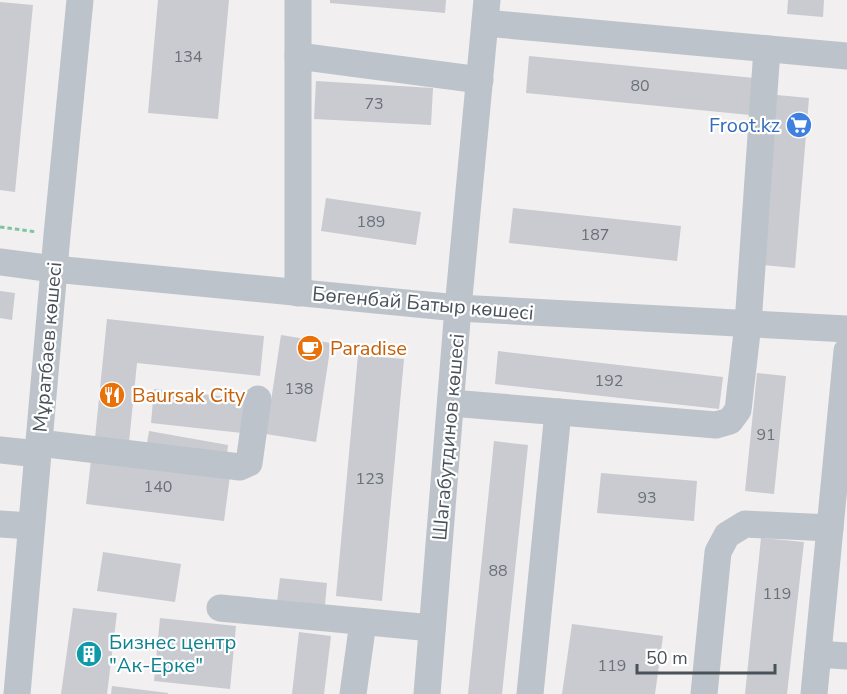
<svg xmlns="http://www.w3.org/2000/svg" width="847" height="694" viewBox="0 0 847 694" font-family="'Nunito Sans',sans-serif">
<rect width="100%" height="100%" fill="#f1efef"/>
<!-- building -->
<g fill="#c9cbd1">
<path d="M158 0H229L218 119 148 113Z"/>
<path d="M330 0H446L445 13 330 3Z"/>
<path d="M788 0H824L823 17 787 14Z"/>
<path d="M0 2 33 5 15 192 0 190Z"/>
<path d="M529 56 754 78 750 115 526 93Z"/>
<path d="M316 81 433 88 431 125 314 119Z"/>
<path d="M777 95 809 98 795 268 763 265Z"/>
<path d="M326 198 421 212 416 245 321 231Z"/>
<path d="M513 208 681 226 677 261 509 243Z"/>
<path d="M0 291 15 293 12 320 0 318Z"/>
<path d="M107 319 264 336 260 376 137 363 128 452 94 448Z"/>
<path d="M281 335 331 343 316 442 266 434Z"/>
<path d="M498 351 723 377 719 409 495 384Z"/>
<path d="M358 355 404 359 382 601 336 596Z"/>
<path d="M757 373 786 376 774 494 745 491Z"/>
<path d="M154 389 246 399 242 433 151 423Z"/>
<path d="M149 431 228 445 226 462 146 449Z"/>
<path d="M494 441 528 445 502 694H468Z"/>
<path d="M92 451 231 468 224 521 86 504Z"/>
<path d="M601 473 697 481 694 521 597 513Z"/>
<path d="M761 538 804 542 787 694H745Z"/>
<path d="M103 552 181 564 175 602 97 591Z"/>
<path d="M280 578 327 583 324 616 276 610Z"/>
<path d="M73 608 117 613 107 694H61Z"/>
<path d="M160 618 236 626 230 689 154 681Z"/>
<path d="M572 624 663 636 655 694H562Z"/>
<path d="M299 632 331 636 324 694H292Z"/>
<path d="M112 686 168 693V694H111Z"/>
</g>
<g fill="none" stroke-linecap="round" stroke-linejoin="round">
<!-- path -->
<path stroke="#7dc5a0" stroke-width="3" stroke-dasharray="4.5 3" stroke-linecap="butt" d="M0 227 37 232"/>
<!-- minor -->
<g stroke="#bcc3ca" stroke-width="27">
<path d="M485 23 847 56"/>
<path d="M298 56 480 80"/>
<path d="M0 262 54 269 458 308 847 329"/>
<path d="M298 293V0"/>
<path d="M451 403 716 425 730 421 738 410 748 324 767 49"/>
<path d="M39 443 240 467 249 463 258 399"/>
<path d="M0 450 38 454"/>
<path d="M0 524 31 526"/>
<path d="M220 608 432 628"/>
<path d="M818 654 847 656"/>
<path d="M17 694 57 235 80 0"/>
<path d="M353 694 363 622"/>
<path d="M427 694 458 308 487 0"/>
<path d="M530 694 558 412"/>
<path d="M704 694 718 552 727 535 745 524 830 528"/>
<path d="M814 694 847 351"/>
</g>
</g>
<!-- icons -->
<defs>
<g id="supermarket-disc" transform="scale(1.35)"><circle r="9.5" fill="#3f7fe0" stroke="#fff"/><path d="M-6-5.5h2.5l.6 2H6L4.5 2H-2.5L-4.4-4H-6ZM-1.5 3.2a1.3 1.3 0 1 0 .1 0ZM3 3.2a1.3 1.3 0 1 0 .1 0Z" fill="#fff"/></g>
<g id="cafe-disc" transform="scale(1.35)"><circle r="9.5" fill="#e8710a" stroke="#fff"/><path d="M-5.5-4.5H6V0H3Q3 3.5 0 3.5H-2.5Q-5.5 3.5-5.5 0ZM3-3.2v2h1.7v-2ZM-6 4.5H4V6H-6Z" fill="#fff"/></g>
<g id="restaurant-disc" transform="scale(1.35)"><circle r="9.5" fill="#e8710a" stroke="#fff"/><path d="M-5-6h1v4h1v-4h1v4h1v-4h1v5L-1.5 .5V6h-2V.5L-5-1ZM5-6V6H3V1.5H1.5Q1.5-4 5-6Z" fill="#fff"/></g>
<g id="building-disc" transform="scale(1.35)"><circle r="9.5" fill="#0f9aa8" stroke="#fff"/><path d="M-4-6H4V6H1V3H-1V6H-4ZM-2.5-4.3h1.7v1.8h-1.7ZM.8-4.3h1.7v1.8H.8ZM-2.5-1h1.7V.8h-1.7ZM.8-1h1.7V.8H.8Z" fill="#fff"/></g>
</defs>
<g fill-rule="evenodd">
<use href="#supermarket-disc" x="799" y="125"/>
<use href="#cafe-disc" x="310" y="348"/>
<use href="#restaurant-disc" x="112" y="395"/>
<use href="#building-disc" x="89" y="654"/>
</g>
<g text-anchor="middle" stroke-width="4.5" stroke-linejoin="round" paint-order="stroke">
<!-- number labels -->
<g font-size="16" fill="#697078">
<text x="188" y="62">134</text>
<text x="640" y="91">80</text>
<text x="374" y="109">73</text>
<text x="371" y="227">189</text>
<text x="595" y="240">187</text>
<text x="609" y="386">192</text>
<text x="299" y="394">138</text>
<text x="766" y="440">91</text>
<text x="370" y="484">123</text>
<text x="158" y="492">140</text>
<text x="647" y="503">93</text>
<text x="498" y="576">88</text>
<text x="777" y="599">119</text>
<text x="612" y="671">119</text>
</g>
<!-- shop labels -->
<g font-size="20" fill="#366cbe" stroke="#fff" text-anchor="end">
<text x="780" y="132">Froot.kz</text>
</g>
<!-- street labels -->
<g font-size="20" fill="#49525a" stroke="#fff">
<text transform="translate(423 303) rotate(5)" y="7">Бөгенбай Батыр көшесі</text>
<text transform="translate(47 347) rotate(-85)" y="7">Мұратбаев көшесі</text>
<text transform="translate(448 437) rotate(-85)" y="7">Шагабутдинов көшесі</text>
</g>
<!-- food labels -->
<g font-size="20" fill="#c56008" stroke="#fff" text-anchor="start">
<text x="330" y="355">Paradise</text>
<text x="132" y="402">Baursak City</text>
</g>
<!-- culture labels -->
<g font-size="20" fill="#0d838f" stroke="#fff" text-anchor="start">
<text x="109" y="649">Бизнес центр<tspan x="109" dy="23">"Ак-Ерке"</tspan></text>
</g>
</g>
<!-- scale -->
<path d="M637 664v9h138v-9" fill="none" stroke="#49525a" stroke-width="3"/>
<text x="646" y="664" font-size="18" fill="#49525a" stroke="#ffffff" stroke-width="4.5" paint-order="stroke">50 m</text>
</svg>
